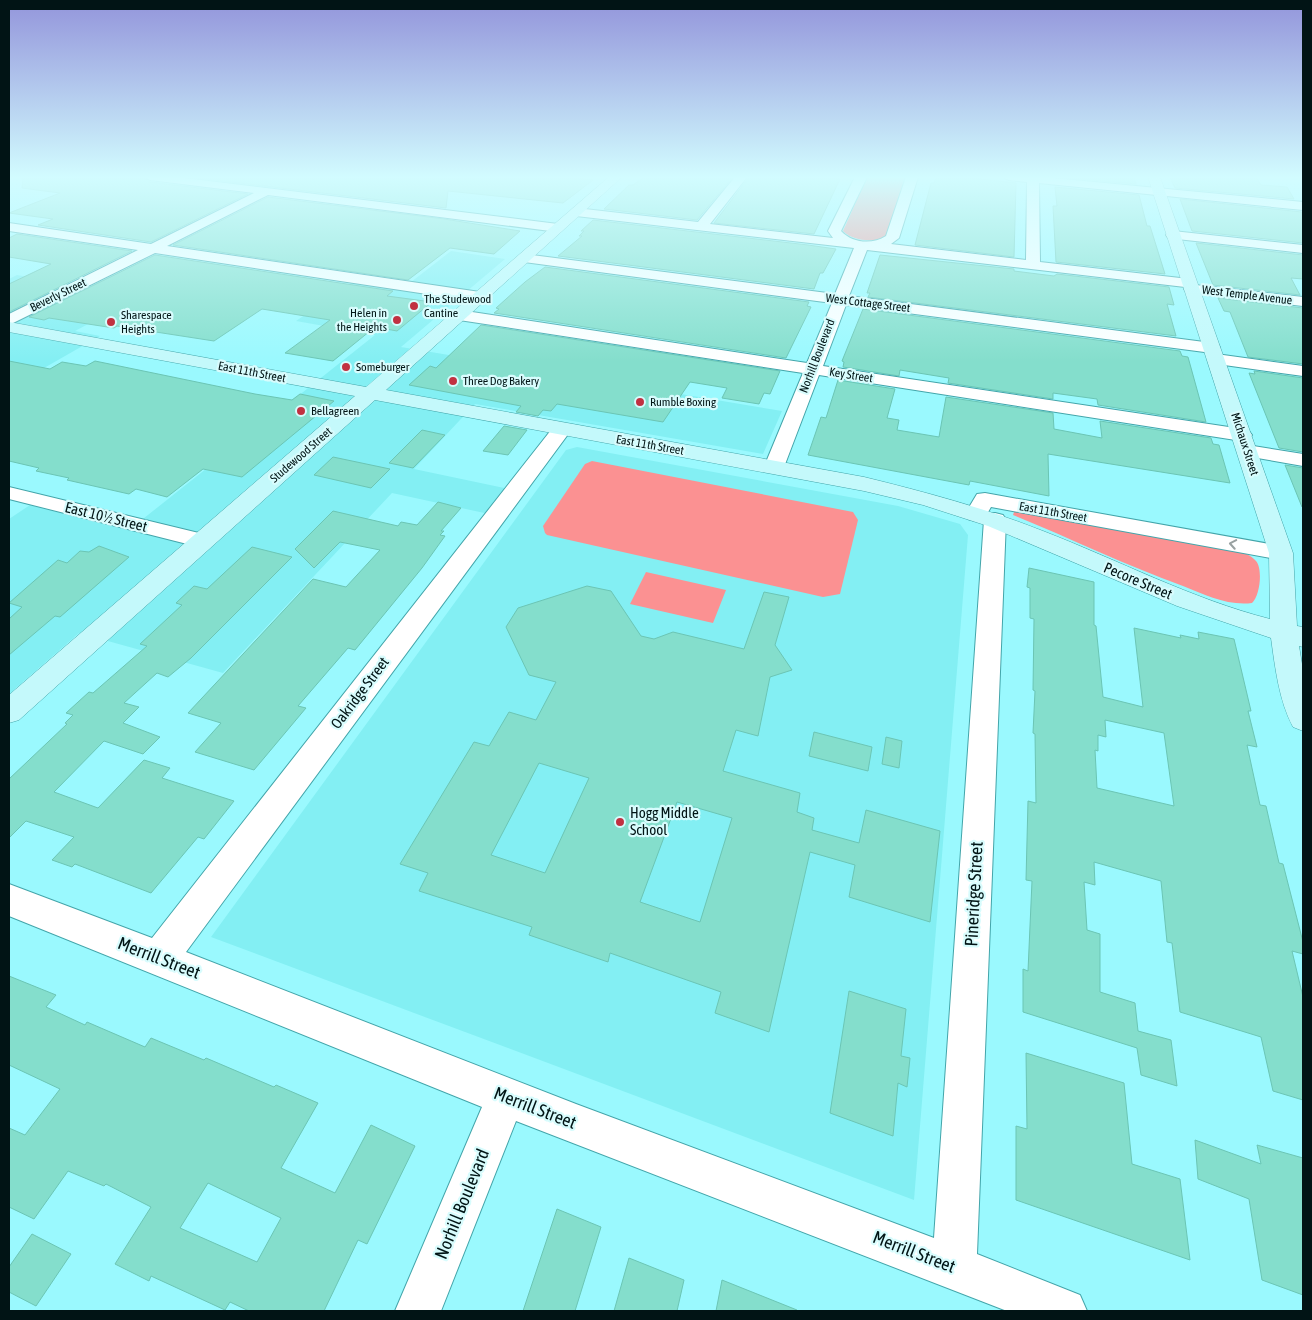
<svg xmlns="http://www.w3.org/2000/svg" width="1312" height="1320" viewBox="0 0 1312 1320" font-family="'Asap Condensed',sans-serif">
<rect width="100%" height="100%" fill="#9af9fe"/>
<!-- built -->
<g fill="#83eff3">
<path d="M451 251 505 259 401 347 782 411 763 454 475 404 414 469 509 489 489 514 392 493 223 673 79 633 9 694V519L30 505 129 530 375 335 296 321 353 282 402 289Z"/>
<path d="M17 275 141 296 75 331 100 336 9 388V324L16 321 9 319V279Z"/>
<path d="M577 447 898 506 960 524 968 535 914 1200 211 937 566 450Z"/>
</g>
<!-- green -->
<g fill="#fb9192">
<path d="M867 177H908L888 237C874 242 854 242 843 231Z"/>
<path d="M592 461 853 512 858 520 840 594 823 597 547 535 545 533 543 526 585 464Z"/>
<path d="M1015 509 1238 550C1244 553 1251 555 1256 561 1263 569 1260 596 1252 603 1228 606 1205 595 1183 586 1125 565 1070 538 1013 515Z"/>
<path d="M646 572 726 590 713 623 630 604Z"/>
</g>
<!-- building -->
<g fill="#84decc" stroke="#6bc5b4" fill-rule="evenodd">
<path d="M23 177H142L150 182 248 194 151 242 38 225 53 219 9 213 60 193 22 188Z"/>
<path d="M190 177H565L593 180 563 203 448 191 446 208Z"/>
<path d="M644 177H733L697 220 604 209 629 185H633Z"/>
<path d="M749 177H820L840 179 814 234 714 223Z"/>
<path d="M936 177H962L1016 183 1014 257 915 245 931 183H934Z"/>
<path d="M1069 177H1134L1136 184 1069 178Z"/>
<path d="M1170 177H1256L1261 185 1287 187 1294 199 1175 188Z"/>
<path d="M1055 187 1139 195 1147 226H1150L1165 274 1056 262 1053 206H1057Z"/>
<path d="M268 197 444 219 520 231 494 254 450 248 408 280 173 245Z"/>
<path d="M1180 199 1302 212 1303 243 1192 231Z"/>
<path d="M593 220 808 245 836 249 823 273H820L814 289 558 256 582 236H579L584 231H581Z"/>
<path d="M17 234 132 251 9 312V284L51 264 9 257V238Z"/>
<path d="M1196 243 1303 255V279L1291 278 1300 295 1213 285Z"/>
<path d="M155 255 393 291 387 296 432 302 397 331 375 327 333 361 285 353 330 320 262 309 214 341 117 326 114 328 49 318 44 320 29 317Z"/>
<path d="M880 255 1014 269V271L1054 276 1057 274 1169 287 1174 305 1167 304 1176 336 868 297 870 293H867Z"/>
<path d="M545 267 809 302 807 306 811 307 786 358 494 313 499 309 496 308 525 282Z"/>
<path d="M1218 298 1303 308V364L1248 357 1230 312 1224 311Z"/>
<path d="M863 309 1180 351 1182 356 1188 357 1206 422 1098 405 1097 399 1053 393V399L948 383 949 378 900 370 899 376 843 367 844 362 842 361Z"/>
<path d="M481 325 780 371 770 394 764 393 759 404 722 398 727 388 690 382 663 422 557 404 551 411 543 410 538 416 516 412 521 406 409 385 430 366 436 368Z"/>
<path d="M9 361 50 369 62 362 86 366 95 361 255 394 292 400 300 394 334 401 242 477 203 469 167 497 136 489 129 494 67 480 69 478 36 471 39 468 9 461Z"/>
<path d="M1254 371 1303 378V452L1279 448 1249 373 1255 374Z"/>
<path d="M838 380 895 389 887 418 899 420 897 430 939 437 946 397 1053 413 1054 429 1102 438 1100 421 1211 438 1213 444 1219 445 1230 483 1048 454 1049 496 970 481 969 485 808 455 821 417 826 418Z"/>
<path d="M504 426 527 430 508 455 483 451Z"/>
<path d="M422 430 445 435 413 468 389 463Z"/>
<path d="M333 457 390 469 371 488 314 475Z"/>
<path d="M1285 465 1303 468V507H1302Z"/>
<path d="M438 502 461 508 441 531H444L440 535 445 536 422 568 355 650 348 648 298 706 306 708 254 770 195 752 221 723 188 713 313 579 346 587 380 550 340 542 314 568 295 549 333 511 398 526 401 522 417 525Z"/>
<path d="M99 546 129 557 60 617 55 616 9 655V619L22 607 9 603 58 560 67 563 80 551 89 552Z"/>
<path d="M252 547 292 557 191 658 168 677 157 673 124 703 139 707 123 723 160 737 143 754 104 741 54 792 98 808 144 760 170 768 162 778 234 801 204 839 198 837 151 893 75 864 72 867 52 860 74 837 26 821 9 838V779L67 724 65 723 73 715 66 713 89 692 93 693 147 646 140 644 182 605 176 603 194 586 207 589Z"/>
<path d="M1029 568 1094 582V625L1096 626 1103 697 1143 707 1134 628 1181 638 1180 635 1199 639 1198 632 1234 639 1251 711H1248L1257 747 1247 745 1260 805 1266 806 1279 863 1283 864 1303 942V954L1292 951 1303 997V1100L1273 1091 1261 1037 1180 1012 1172 943 1167 942 1161 881 1094 862 1095 885 1084 882 1087 930 1100 934V992L1135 1003 1138 1031 1171 1040 1177 1086 1141 1075 1137 1048 1023 1012V969L1028 971 1032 881 1026 880 1028 801 1036 803 1035 734 1033 733 1035 691 1033 690 1034 619 1030 618V588L1027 587ZM1105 720 1164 733 1174 806 1097 788 1095 750 1098 751V735L1106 737Z"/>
<path d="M587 586 611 591 641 636 654 639 673 632 744 649 764 592 789 597 775 645 792 670 770 677 758 736 736 730 723 771 800 793 797 812 814 818 812 830 859 843 866 810 940 831 930 922 849 897 855 865 810 852 769 1032 715 1013 721 992 610 953 608 962 529 935 532 927 419 891 428 873 400 864 474 742 489 746 509 712 536 720 556 682 529 675 506 627 518 608ZM539 763 589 778 545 873 491 855ZM677 802 732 818 700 922 640 902Z"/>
<path d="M814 732 872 747 868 771 809 756Z"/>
<path d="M886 737 902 741 899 768 882 764Z"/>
<path d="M9 976 56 995 46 1007 85 1025 87 1022 145 1047 151 1038 204 1060 206 1058 274 1087 276 1085 318 1103 281 1168 335 1193 371 1125 415 1146 367 1244 358 1240 324 1311H249L230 1302 225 1310 151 1276 149 1281 115 1264 151 1207 106 1184 104 1186 68 1171 34 1219 9 1207V1128L25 1135 60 1089 9 1065ZM208 1183 281 1218 257 1262 180 1228Z"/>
<path d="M849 991 906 1009 901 1056 910 1058 907 1087 898 1083 893 1136 830 1113Z"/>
<path d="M1026 1053 1124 1083 1132 1164 1180 1179 1190 1260 1016 1200V1126L1027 1129Z"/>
<path d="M1195 1140 1261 1164 1257 1145 1303 1158V1295L1262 1280 1249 1199 1198 1179Z"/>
<path d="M557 1209 601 1227 575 1311H523Z"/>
<path d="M32 1234 71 1254 36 1306 9 1292V1267Z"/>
<path d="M629 1258 684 1280 677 1311H614Z"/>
<path d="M722 1280 797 1310V1311H716Z"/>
</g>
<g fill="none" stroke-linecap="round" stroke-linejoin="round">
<!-- street casing -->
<g stroke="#43a5aa" stroke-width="2">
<g id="street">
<path d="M144 177H176L558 224 564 228 558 232 268 195 167 246 480 292 485 294 488 297 485 300 480 302 155 253 9 325V314L138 250 9 231V223L151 244 254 193 150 180Z"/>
<path d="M735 177H747L710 224 833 238 828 231 855 177H867L841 231C852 243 872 245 886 236L906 177H918L899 238 891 244 1026 260 1027 182 1009 180 1003 177H1042L1303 202V210L1039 183 1040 262 1189 279 1194 280 1196 283 1195 285 1303 297V306L1191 293 1186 292 1184 289 1185 287 867 250 849 296 1212 343 1218 344 1220 348 1218 352 1212 353 846 305 823 366 1242 429 1249 431 1252 435 1249 439 1242 441 819 375 784 467 781 471 774 473 767 471 764 467 803 373 459 320 453 318 451 315 453 312 459 310 807 363 832 303 524 262 517 258 524 254 835 294 854 248 576 216 570 212 576 208 698 222Z"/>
<path d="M1173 231 1303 245V253L1168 238 1166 235 1168 232Z"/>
<path d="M1216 354 1303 366V376L1210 363 1208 359 1210 355Z"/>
<path d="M562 423 569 425 572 429 569 433 186 952 576 1104 934 1238 984 520 987 515 995 513 1003 515 1006 520 977 1254 1080 1295 1087 1311H1007L516 1121 441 1311H395L482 1107 9 916V884L152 938 555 425Z"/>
<path d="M1247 445 1303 454V466L1240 455 1237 451 1240 447Z"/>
<path d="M9 487 203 534 211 536 214 541 211 546 203 548 9 499Z"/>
<path d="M985 493 1281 546 1289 548 1292 553 1289 558 1281 560 991 507 984 519 976 521 968 519 965 514 977 494Z"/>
</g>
</g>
<!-- secondary casing -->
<g stroke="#43a5aa" stroke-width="1">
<path id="secondary" d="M609 177H622L386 390 864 477C925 492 985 508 1043 531 1118 560 1192 599 1270 619L1269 553 1148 177H1160L1293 553 1297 626 1303 627V647L1299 646 1303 670V731L1293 727C1279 701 1275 667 1271 638L1177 606 988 526 923 505 864 491 375 400 19 720 9 723V695L355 396 9 332V322L366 387Z"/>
</g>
<!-- street -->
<use href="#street" fill="#fff" fill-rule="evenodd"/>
<!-- secondary -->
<use href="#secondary" fill="#c4f9fb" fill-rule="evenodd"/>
</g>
<!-- one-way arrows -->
<defs><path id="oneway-chevron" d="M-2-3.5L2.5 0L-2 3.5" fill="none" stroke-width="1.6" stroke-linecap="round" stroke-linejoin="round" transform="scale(1.25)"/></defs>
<use stroke="#99a1a1" href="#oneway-chevron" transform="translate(1233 544) rotate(-170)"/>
<!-- sky -->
<linearGradient id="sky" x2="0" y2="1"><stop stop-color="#9395db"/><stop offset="0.49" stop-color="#d2fcff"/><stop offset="1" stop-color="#d2fcff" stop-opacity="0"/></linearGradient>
<rect width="1312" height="362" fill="url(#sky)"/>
<!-- markers -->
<g fill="#c13141" stroke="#d8fcfd" stroke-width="2">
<circle cx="414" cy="306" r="5"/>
<circle cx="397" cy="320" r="5"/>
<circle cx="111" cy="322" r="5"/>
<circle cx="346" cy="367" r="5"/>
<circle cx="453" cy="381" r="5"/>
<circle cx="640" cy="402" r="5"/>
<circle cx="301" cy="411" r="5"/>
<circle cx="620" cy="822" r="5"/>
</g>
<g text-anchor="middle" stroke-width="4.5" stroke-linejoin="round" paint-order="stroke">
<!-- far-street labels -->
<g font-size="12" fill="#011415" stroke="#d8fcfd">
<text transform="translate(58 295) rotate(-26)" y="4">Beverly Street</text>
<text transform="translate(1247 295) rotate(7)" y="4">West Temple Avenue</text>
<text transform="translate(868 303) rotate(7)" y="4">West Cottage Street</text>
<text transform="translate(817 356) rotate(-69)" y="4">Norhill Boulevard</text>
<text transform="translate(252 372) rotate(11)" y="4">East 11th Street</text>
<text transform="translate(851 375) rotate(9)" y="4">Key Street</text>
<text transform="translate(1245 444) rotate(72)" y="4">Michaux Street</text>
<text transform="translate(650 445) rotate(10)" y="4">East 11th Street</text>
<text transform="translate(301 455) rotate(-41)" y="4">Studewood Street</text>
<text transform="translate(1053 512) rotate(10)" y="4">East 11th Street</text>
</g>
<!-- far-poi labels -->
<g font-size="12" fill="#011415" stroke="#d8fcfd" text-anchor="start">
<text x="424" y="303">The Studewood<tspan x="424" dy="14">Cantine</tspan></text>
<text x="387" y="317" text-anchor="end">Helen in<tspan x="387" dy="14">the Heights</tspan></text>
<text x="121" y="319">Sharespace<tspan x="121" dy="14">Heights</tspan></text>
<text x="356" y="371">Someburger</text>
<text x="463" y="385">Three Dog Bakery</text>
<text x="650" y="406">Rumble Boxing</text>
<text x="311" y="415">Bellagreen</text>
</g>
<!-- street labels -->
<g font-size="15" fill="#011415" stroke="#d8fcfd">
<text transform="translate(106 517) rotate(14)" y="5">East 10½ Street</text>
<text transform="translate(1138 581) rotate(23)" y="5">Pecore Street</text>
<text transform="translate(360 693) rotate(-53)" y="5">Oakridge Street</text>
</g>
<!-- poi labels -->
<g font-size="15" fill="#011415" stroke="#d8fcfd" text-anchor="start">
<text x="630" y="818">Hogg Middle<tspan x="630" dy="17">School</tspan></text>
</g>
<!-- near-street labels -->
<g font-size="18" fill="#011415" stroke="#d8fcfd">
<text transform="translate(974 894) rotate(-87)" y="6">Pineridge Street</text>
<text transform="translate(159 958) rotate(21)" y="6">Merrill Street</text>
<text transform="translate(535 1108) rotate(21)" y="6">Merrill Street</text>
<text transform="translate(462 1204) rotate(-68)" y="6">Norhill Boulevard</text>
<text transform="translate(914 1252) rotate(21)" y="6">Merrill Street</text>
</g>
</g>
<!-- border -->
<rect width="1312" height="1320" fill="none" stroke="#011415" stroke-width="20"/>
</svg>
